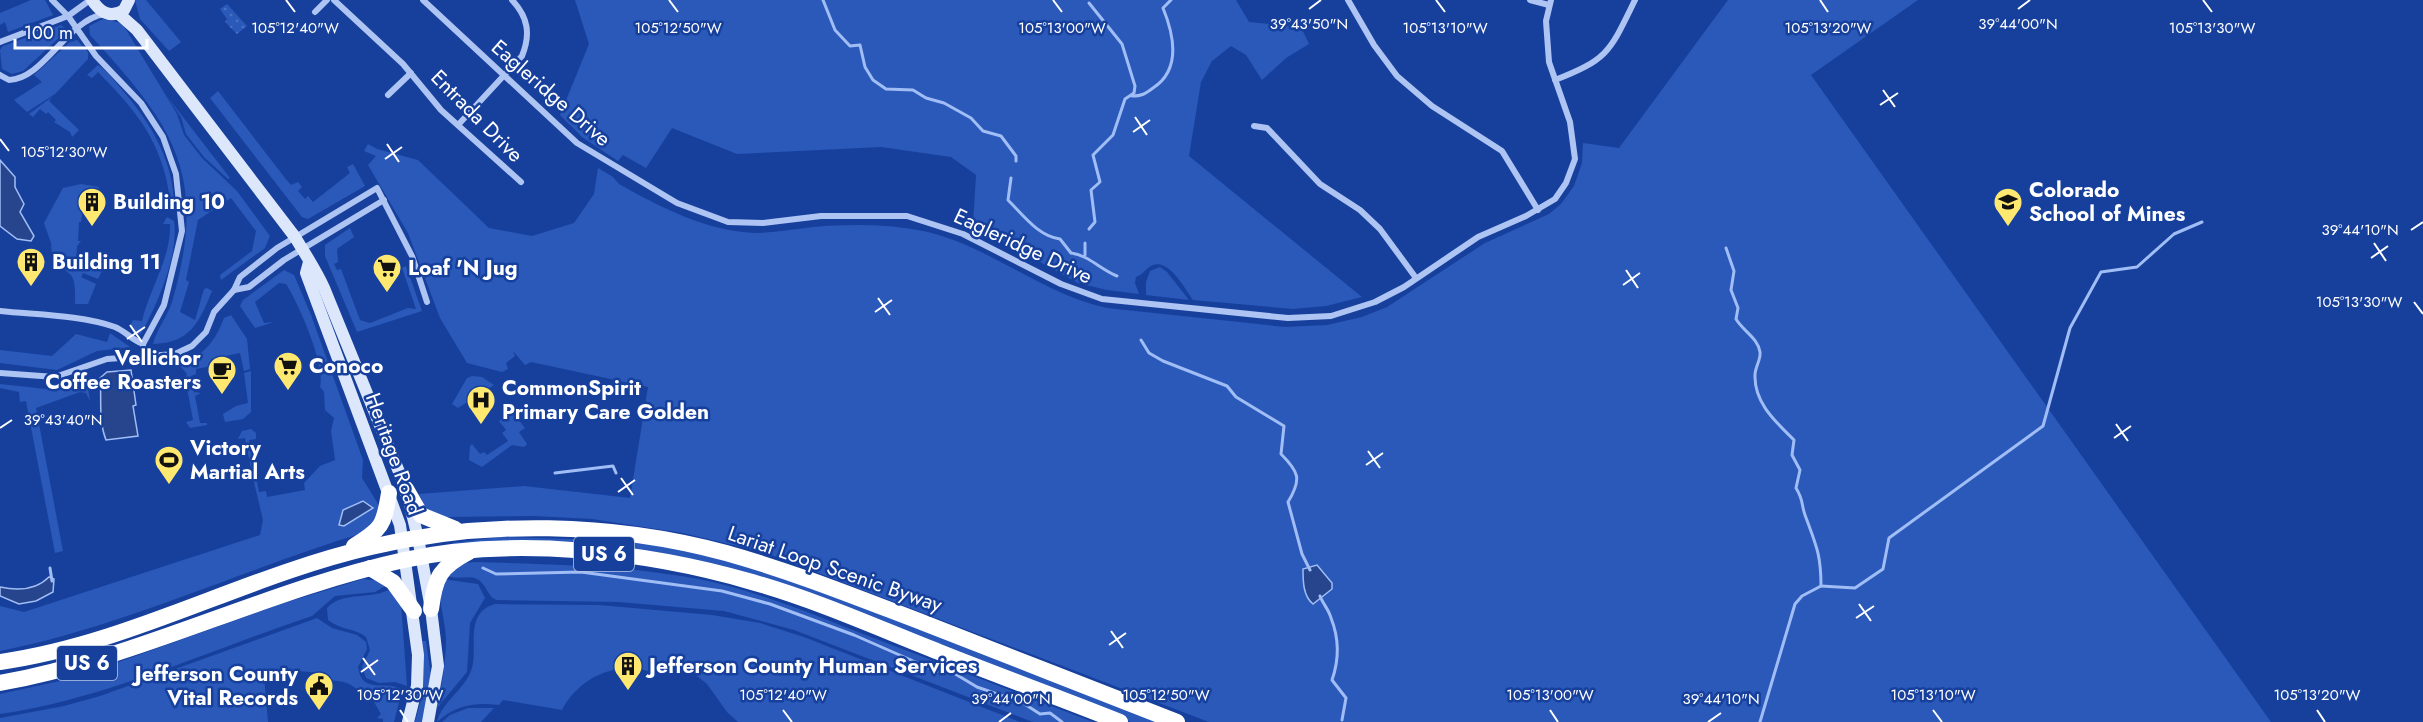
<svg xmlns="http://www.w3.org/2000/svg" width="2423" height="722" viewBox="0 0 2423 722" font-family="Jost,sans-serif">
<defs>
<pattern id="park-dots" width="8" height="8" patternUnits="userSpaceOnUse" patternTransform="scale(1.5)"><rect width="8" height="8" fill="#2a59ba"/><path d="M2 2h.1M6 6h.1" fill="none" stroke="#4a72c4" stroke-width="1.8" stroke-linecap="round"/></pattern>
</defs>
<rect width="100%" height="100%" fill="#17409d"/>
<!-- green -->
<g fill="#2a59ba">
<path d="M31 0H45L53 15 8 32 5 22 0 25V13Z"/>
<path d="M135 0H146L181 42 169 51 140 19Z"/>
<path d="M575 0H1236L1249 22 1301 27 1309 44 1286 58 1262 80 1246 55 1231 46 1212 61 1201 82 1189 156 1362 297 1326 306 1293 309 1193 300C1185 289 1168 256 1151 266 1144 270 1144 274 1136 277L1135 283 1139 294 1107 290 1078 283 973 225 976 175 951 157 881 147 737 154 672 128 646 168 623 155 618 161 582 137 560 115 589 44Z"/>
<path d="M1728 0H1918L1811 75 2271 722H1209L766 553 683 533 592 519 534 516 446 517 426 508 419 494 524 486 630 498 648 387 531 362 525 365 513 351 515 356 506 363 508 369 502 372 467 363 440 318 408 233 368 165 376 156 364 151 368 144 377 149 418 160 489 228 532 236 574 223 594 194 598 168 613 177 619 184C660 207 706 231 755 233 775 233 794 229 814 227 850 224 887 224 923 231 989 245 1041 294 1107 308L1285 327 1327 325 1362 317 1387 307 1485 243 1549 214 1561 204 1574 186 1582 163 1583 143 1619 148Z"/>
<path d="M103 19 122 23 177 114 184 135 202 158 237 191 270 236 265 248 221 280 220 275 252 251 256 231 231 198 198 220 186 280 189 282 180 312 195 320 204 289 207 288 212 291C199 323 190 343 153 344 157 329 167 317 172 302 209 175 174 126 90 35L89 26Z"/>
<path d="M61 25 66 29 64 33 23 71 12 74 2 69 0 50 3 46Z"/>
<path d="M77 40 88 52V59L55 94 27 112 14 100 42 82 34 75 70 42Z"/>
<path d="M98 65C106 70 112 78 118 85 148 119 172 156 174 202L171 206 162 205 161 200 170 199C162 141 137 112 98 72L92 78 87 75Z"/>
<path d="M218 91 285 178 291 185 298 182 302 187 298 191 305 199 308 196 313 202 350 173 347 167 353 164 365 186 308 219 302 217 210 98Z"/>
<path d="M166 95 230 178 228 179 204 157 186 134 181 117Z"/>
<path d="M52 97 49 101 79 130 72 137 70 132 54 122 56 120 48 112 46 114 40 109 33 117 29 114Z"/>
<path d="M81 184 99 187 98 193 85 190 81 222H79L78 241H81L77 246 76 264 103 269 98 279 83 273 81 277 96 284 88 304H75C76 267 71 280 52 257L51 243 44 223 63 188Z"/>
<path d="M167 217 174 221C179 255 157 305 141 334H134L130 326 133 320 142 321C150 287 171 259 170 224H163Z"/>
<path d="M350 228 354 237 337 249 338 262 334 264 337 270 341 269 360 320 370 323 408 308 416 309 402 268 406 266 422 311 357 332 325 256V245Z"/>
<path d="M1160 267 1167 272 1189 300 1146 295V282L1150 271Z"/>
<path d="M284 270 294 275 311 315 363 460 362 478 380 507 378 516 366 532C243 569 126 626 0 651V606L24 612 260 535 263 520 252 474 246 475 244 471 251 469 245 438 238 439 242 431 251 429 256 433V439L249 440 259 492 266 491 267 497 305 490 304 483 320 466 335 460 331 431 334 418 325 410 324 392 320 387C326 365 297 300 286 284L279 283 255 302 264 323 274 322 255 328 240 306 243 300Z"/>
<path d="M231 315 247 339 250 369 244 371 240 353 211 359 212 366 196 369V374L191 376 194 392 201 393 195 396 200 423H207V425L190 428 186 422 193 420 185 378 187 374 179 365C204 355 215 342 224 318Z"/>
<path d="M110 333 130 347 97 351 57 370 0 363V350L52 356 76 334 107 342Z"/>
<path d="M251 371V412L243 419 225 422 223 414 236 406 248 403 244 373Z"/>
<path d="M472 376 482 377 494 385 458 408 452 404 467 378Z"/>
<path d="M83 379 87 382 90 401 86 393 80 392 36 408 63 551 55 553 26 401 20 402 19 392 0 388V384L55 390 70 387Z"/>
<path d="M507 405 525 428 519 432 527 444 524 447 512 445 482 467 469 460 470 446 472 444 480 454 484 452 487 455 508 441 502 433 506 430 499 421 510 412Z"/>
<path d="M501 537 637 541 748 564 1165 722H1131L750 577 454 545 452 543Z"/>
<path d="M476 562C544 564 613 565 681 576 747 586 809 613 871 637 945 665 1019 694 1093 722H1033L794 630 724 611 618 602 497 600C487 597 487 584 477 579 468 575 458 580 448 576L447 571 465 563Z"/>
<path d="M363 579 381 581 387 585 375 592 335 596 312 616C209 650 108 698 0 714V694L74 678 281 604Z"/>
<path d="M442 579 478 584 485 598 470 623 467 672 437 708C442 685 446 662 446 638 445 617 437 600 442 579Z"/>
<path d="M392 588 401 603 407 686 395 682 379 683 366 678 362 667 370 650 366 637C355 628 340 630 328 620L327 608C344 590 372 601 392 588Z"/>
<path d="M495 604 599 605 712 615 760 623 804 637 1020 722H738L727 712 707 684 677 660 671 659 664 663 659 675C622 659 581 674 562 710L503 700 499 705C474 702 456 705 437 722 442 701 466 689 472 668 478 646 464 613 495 604Z"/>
<path d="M317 618 332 628 357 635 366 642 367 649 358 667C362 696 387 679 402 690L394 722H383V719L377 718 381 714 371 697 366 700C355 683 342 679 322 681L323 673 272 669 271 675 264 676 268 722H0V718L64 706 100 696Z"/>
<path d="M422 641H426L431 676 423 722H415L423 691Z"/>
<path d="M468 708H494L481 722H442L450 715Z"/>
</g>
<!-- park -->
<path fill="url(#park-dots)" d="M227 4 247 26 237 34 225 22 227 19 220 9Z"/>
<!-- water -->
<g fill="#27458c" stroke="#a0bdf5" stroke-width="1.5">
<path d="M0 160 15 177V187L24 204 20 212 34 236 31 241 17 239 0 226Z"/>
<path d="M131 370 136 405 133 406 138 436 106 440C98 420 102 399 100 378L107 372Z"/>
<path d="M363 501 373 508 344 526 339 525 343 510Z"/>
<path d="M1317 565 1332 583V589L1313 604C1303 596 1303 581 1303 569Z"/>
<path d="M49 577 54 579 53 592 36 601 19 604 0 596V587C18 591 36 590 49 577Z"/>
</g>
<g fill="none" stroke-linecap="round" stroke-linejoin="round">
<!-- stream -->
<g stroke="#a0bdf5" stroke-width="3">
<path d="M823 0 835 30 850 46 860 45 865 67 873 80 886 89 913 90 926 98 944 103 971 118 983 131 1001 136 1016 156V161"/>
<path d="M1089 3 1122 44 1135 86 1134 93 1125 99 1113 135 1093 155 1100 182 1091 190 1095 222 1089 229"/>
<path d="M1132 96C1142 96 1145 94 1153 88 1181 70 1174 35 1163 8L1171 0"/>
<path d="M1011 178 1008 200C1023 215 1038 236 1060 239L1071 253C1088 255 1100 269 1117 276"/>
<path d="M1085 243V255"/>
<path d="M1726 248 1734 271 1731 290 1738 308 1736 319C1743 331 1758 338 1760 352 1761 360 1755 367 1755 375 1754 403 1776 422 1794 440L1792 455 1800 470 1796 488C1804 501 1801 504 1805 515 1816 545 1821 554 1821 586L1802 596 1795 604 1760 722"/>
<path d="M1141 340 1149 353 1163 361 1227 386 1236 397 1284 426 1281 454C1299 472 1302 479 1288 502L1302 554 1310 570"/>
<path d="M555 473 613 466 616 473"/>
<path d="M50 568 52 581"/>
<path d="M483 568 496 574 581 572 722 591 770 604 854 635 936 671 952 672 977 687 1023 703 1040 714 1050 713 1062 722"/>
<path d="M1821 586 1855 588 1883 569 1889 538 2043 426 2070 328 2101 272 2137 267 2174 234 2202 222"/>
<path d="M1320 596C1323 604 1329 610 1331 618 1339 638 1339 660 1332 680L1346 698 1342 720"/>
</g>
<!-- street -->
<g stroke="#aec4f3" stroke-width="6">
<path d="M52 0 68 16 96 56 141 103 163 137 176 174 182 231 164 305 143 344V357"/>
<path d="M334 0 403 64 441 110 521 182"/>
<path d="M423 0 577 143 677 203 728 222 763 223 821 216H907L963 234 1061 284 1102 299 1288 318 1331 316 1375 302 1404 287 1478 237 1526 216 1555 199 1566 183 1575 159 1570 122 1549 62 1546 21 1551 0"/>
<path d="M1348 0 1374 45 1397 76 1432 106 1502 151 1538 210"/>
<path d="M1530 0 1549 5"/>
<path d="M315 12 327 0"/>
<path d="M0 42 68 16 90 0"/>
<path d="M0 75 9 80C44 79 66 21 104 14"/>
<path d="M1555 80C1609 59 1610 51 1635 0"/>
<path d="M388 95 411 73"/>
<path d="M458 125 522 56C531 34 528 17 512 0"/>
<path d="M1254 126 1267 128 1320 184 1360 210 1380 229 1416 278"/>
<path d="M234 290 249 287 284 260 384 200"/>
<path d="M0 311C37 315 80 315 115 327 125 331 132 340 143 344"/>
<path d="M0 373 55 377 107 359 175 354 192 346 206 332 214 312 234 290 240 277 277 248 377 188 412 256 427 302"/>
</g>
<!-- secondary -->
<g stroke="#dde7fc" stroke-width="12">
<path d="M92 0C100 12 110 19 124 10L129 0"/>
<path d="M119 14 137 30 295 237C305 254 316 270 324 288L406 489 418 538 431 609 438 666 428 722"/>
<path d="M309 262 306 273 400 525 418 655 417 686 408 722"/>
</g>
<!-- highway -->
<g stroke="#fff" stroke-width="16">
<path d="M406 489 421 515 455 529"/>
<path d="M354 546C382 529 384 525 389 493"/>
<path d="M370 568 393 582 414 611"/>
<path d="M431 609C435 577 440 567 469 552"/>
<path d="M0 662C129 644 245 576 371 547 487 520 611 522 726 553 794 572 858 598 924 623 1008 656 1093 689 1177 722"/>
<path d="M0 683C139 658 266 590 404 560 513 536 646 551 752 582 816 600 878 628 939 652 999 676 1060 698 1120 722"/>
</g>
</g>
<!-- ticks -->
<path fill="none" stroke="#fff" stroke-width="2" d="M286 0 295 12M669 0 678 12M1053 0 1062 12M1436 0 1445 12M1820 0 1828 12M2203 0 2212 12M1309 9 1321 0M2018 9 2030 0M1883 90 1895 107M1880 105 1898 93M1135 117 1147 135M1133 132 1150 120M0 139 9 151M387 144 399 162M385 159 402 147M2411 230 2423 222M2374 243 2386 261M2371 258 2388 246M1626 270 1638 288M1623 285 1640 273M878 298 890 315M2414 302 2423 314M875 312 892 300M130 325 142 342M127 339 145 327M2116 424 2128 441M0 428 12 420M2114 438 2131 426M1368 451 1380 468M1366 465 1383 453M621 478 633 495M618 492 635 480M1859 604 1871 621M1856 618 1874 606M1111 631 1123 648M1109 645 1126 633M363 658 375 675M361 672 378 660M400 710 408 722M783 710 792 722M1166 710 1175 722M1550 710 1558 722M1933 710 1942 722M2317 710 2325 722M999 722 1011 713M1708 722 1721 713"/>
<!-- icons -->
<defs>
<g id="building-pin" transform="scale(1.5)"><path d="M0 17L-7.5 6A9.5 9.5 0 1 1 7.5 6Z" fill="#ffe86f" stroke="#17409d"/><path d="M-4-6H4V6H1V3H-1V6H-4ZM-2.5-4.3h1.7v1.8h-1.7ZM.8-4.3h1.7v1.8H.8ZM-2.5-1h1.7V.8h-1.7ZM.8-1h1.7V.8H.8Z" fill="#111"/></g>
<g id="university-pin" transform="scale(1.5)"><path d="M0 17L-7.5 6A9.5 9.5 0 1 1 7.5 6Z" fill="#ffe86f" stroke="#17409d"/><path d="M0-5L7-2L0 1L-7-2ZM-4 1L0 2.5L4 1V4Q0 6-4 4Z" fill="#111"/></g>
<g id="supermarket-pin" transform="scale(1.5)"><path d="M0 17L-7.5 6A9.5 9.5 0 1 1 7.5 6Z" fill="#ffe86f" stroke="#17409d"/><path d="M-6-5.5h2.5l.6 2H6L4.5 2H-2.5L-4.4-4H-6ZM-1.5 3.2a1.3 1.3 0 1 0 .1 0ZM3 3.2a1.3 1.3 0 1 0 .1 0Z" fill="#111"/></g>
<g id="cafe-pin" transform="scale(1.5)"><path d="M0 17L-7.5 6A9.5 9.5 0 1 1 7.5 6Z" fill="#ffe86f" stroke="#17409d"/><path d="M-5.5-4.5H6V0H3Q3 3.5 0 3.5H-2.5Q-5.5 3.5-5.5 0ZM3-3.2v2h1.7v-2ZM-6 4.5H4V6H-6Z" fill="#111"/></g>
<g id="hospital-pin" transform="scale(1.5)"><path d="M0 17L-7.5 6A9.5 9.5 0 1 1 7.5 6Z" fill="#ffe86f" stroke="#17409d"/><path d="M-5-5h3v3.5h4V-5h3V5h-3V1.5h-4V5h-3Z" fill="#111"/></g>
<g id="stadium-pin" transform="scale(1.5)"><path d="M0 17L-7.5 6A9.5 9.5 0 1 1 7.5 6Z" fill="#ffe86f" stroke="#17409d"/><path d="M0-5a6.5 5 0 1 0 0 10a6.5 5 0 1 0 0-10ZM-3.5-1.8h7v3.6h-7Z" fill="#111"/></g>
<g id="civic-pin" transform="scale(1.5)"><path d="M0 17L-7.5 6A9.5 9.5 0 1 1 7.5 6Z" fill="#ffe86f" stroke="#17409d"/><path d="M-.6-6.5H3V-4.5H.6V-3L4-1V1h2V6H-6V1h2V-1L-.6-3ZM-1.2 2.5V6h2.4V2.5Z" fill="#111"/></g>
</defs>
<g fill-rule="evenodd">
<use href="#building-pin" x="92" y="202"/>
<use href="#university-pin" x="2008" y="202"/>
<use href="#building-pin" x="31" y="262"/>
<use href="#supermarket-pin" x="387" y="268"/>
<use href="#supermarket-pin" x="288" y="366"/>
<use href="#cafe-pin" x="222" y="370"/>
<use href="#hospital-pin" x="481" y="400"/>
<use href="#stadium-pin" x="169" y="460"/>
<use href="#building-pin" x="628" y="666"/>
<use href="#civic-pin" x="319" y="686"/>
</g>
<g text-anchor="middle" stroke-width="5" stroke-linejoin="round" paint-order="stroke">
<!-- shield labels -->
<g fill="#17409d" stroke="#b9c6e2" stroke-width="1.5">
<rect x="574" y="537" width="60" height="34" rx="4.5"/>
<rect x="57" y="646" width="60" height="34" rx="4.5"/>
</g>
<g font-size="20" font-weight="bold" fill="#fff">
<text x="604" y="561">US 6</text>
<text x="87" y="670">US 6</text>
</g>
<!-- street labels -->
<g font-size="21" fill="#fff" stroke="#17409d">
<text transform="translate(551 93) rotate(41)" y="7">Eagleridge Drive</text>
<text transform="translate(477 116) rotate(45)" y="7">Entrada Drive</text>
<text transform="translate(1023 246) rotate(25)" y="7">Eagleridge Drive</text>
<text transform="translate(394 454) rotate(70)" y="7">Heritage Road</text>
<text transform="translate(835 569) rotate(19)" y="7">Lariat Loop Scenic Byway</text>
</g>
<!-- poi labels -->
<g font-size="21" font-weight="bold" fill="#fff" stroke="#17409d" text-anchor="start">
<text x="2029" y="197">Colorado<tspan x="2029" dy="24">School of Mines</tspan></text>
<text x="113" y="209">Building 10</text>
<text x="52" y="269">Building 11</text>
<text x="408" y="275">Loaf 'N Jug</text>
<text x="201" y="365" text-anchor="end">Vellichor<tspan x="201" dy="24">Coffee Roasters</tspan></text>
<text x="309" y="373">Conoco</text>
<text x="502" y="395">CommonSpirit<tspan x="502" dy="24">Primary Care Golden</tspan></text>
<text x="190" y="455">Victory<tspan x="190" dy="24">Martial Arts</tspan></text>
<text x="649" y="673">Jefferson County Human Services</text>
<text x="298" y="681" text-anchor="end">Jefferson County<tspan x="298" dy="24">Vital Records</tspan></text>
</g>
</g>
<g font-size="15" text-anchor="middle" fill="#fff" stroke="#17409d" stroke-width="5" stroke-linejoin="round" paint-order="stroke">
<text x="1309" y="29">39°43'50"N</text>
<text x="2018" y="29">39°44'00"N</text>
<text x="295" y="33">105°12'40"W</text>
<text x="678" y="33">105°12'50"W</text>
<text x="1062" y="33">105°13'00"W</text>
<text x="1828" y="33">105°13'20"W</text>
<text x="2212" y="33">105°13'30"W</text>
<text x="1445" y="33">105°13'10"W</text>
<text x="64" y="157">105°12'30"W</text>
<text x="2360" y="235">39°44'10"N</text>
<text x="2359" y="307">105°13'30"W</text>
<text x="63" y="425">39°43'40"N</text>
<text x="400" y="700">105°12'30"W</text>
<text x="783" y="700">105°12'40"W</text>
<text x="1166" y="700">105°12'50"W</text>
<text x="1550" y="700">105°13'00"W</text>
<text x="1933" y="700">105°13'10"W</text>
<text x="2317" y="700">105°13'20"W</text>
<text x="1011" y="704">39°44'00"N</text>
<text x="1721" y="704">39°44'10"N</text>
</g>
<!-- scale -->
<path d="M15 39v9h132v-9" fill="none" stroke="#ffffff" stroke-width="3"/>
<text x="24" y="39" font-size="18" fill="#ffffff" stroke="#17409d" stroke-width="4.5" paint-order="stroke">100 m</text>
</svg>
